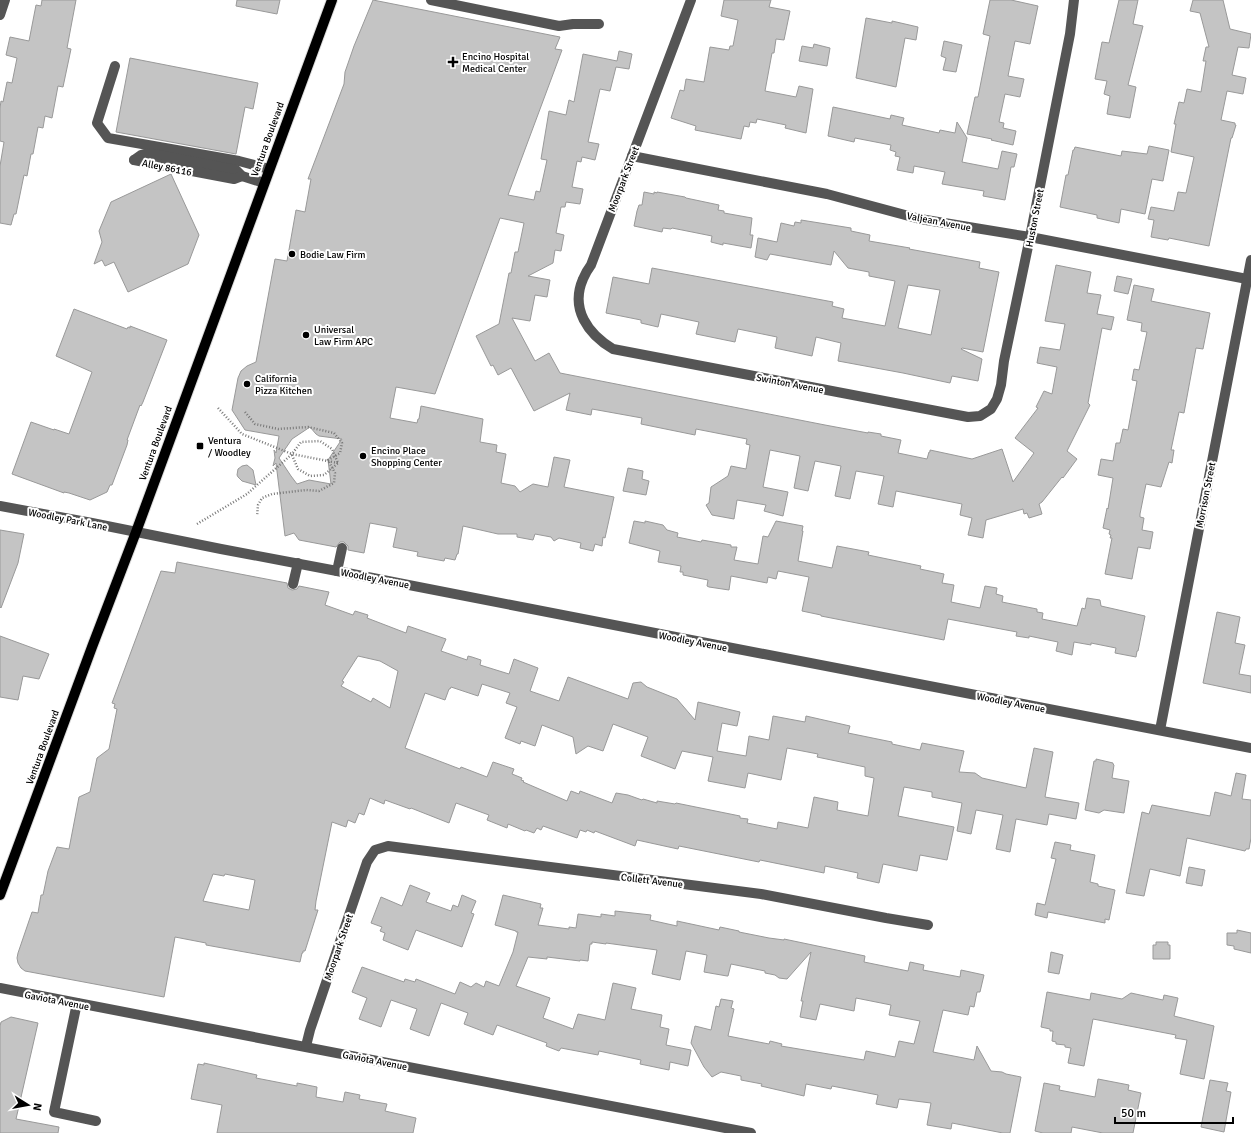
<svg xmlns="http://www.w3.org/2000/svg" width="1251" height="1133" viewBox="0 0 1251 1133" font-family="Signika,sans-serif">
<rect width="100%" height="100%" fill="#fff"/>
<!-- building -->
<g fill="#c4c4c4" stroke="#999" fill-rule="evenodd">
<path d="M42 0H76L67 48 71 49 63 87 58 86 52 118 45 116 43 128 38 127 33 154H31L27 176 24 175 16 214H14L11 225 0 223V166L4 142 0 141V108L1 101 3 102 7 82 12 83 17 58 6 55 10 37 29 41 36 5 41 6Z"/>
<path d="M237 0H280L277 14 236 6Z"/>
<path d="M373 0 560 37 555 49 562 50 508 195 534 200 536 191 540 192 547 160 541 159 549 111 566 115 569 100 574 102 583 54 617 61 619 51 632 54 629 69 616 67 610 91 600 89 588 142 599 144 595 160 582 157 581 162 577 161 572 187 583 189 580 204 566 202 565 207H561L556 233 564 235 561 251 555 250 553 263 528 276 550 280 547 297 535 295 530 321 512 318 535 361 549 353 560 373 825 425 868 433V432L881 434V436L901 440 898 453 927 459 929 452H930V450L972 459 1002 449 1013 482 1034 453 1015 438 1038 408 1036 407 1044 391 1052 394 1057 367 1037 363 1040 347 1060 350 1065 324 1045 321 1056 265 1091 272 1087 293 1101 295 1097 314 1114 317 1111 330 1102 328 1088 403 1090 405 1067 451 1077 459 1063 478 1062 477 1042 502 1039 504 1042 514 1029 518 1027 513 1024 514 1023 509 986 520 983 538 968 535 972 518 960 515 962 504 896 491 893 507 878 504 884 476 856 471 850 499 835 496 841 466 815 461 808 491 794 488 800 456 770 450 763 487 788 492 783 516 764 511 766 505 737 500 734 519 712 515 706 505 709 503 711 487 728 476 731 466 746 469 750 445 746 444 747 439 696 429 695 435 641 424 642 418 592 409 591 415 566 410 570 393 534 411 511 368 498 375 493 365 491 366 476 336 499 324 509 273H511L515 252H518L524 223 500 218 435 394 396 387 390 418 417 423 418 419H419L421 406 483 419 480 442 497 445 496 452 506 454 501 483 515 486 520 492 533 484 548 487 554 457 570 460 564 487 614 497 605 538 603 537 602 546 595 544 593 551 580 548 581 543 559 538 554 541 551 537 535 534 533 540 517 537V534H498L463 526 458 554H457L455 560 445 558 444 561 417 556 418 552 393 547 397 528 370 523 364 553 348 550V546L344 542H340L336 547 299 540 294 533 285 536 276 463 273 466 275 458 274 450 276 453 279 436 245 430 232 410 238 378 241 371 247 366 256 362 275 259 287 261 296 210 305 212 311 179H308L344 84 345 72 354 46ZM310 427 316 434 319 436 342 439 328 460 331 484 309 480 297 484 291 476 279 458 292 439Z"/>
<path d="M724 0H771L769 7 790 11 784 40 776 39 774 53H772L765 91 796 97 799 86 813 89 806 133 785 128 786 125 757 119 756 123 750 122 749 127 744 126 741 139 695 130 696 126 671 118 680 90 684 91 686 79 704 82 710 47 729 50 730 46H733L738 20 721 16Z"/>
<path d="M990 0H1011L1038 6 1030 44 1015 41 1008 76 1024 79 1020 97 1005 94 999 122 1004 123 1003 128 1016 131 1013 145 991 140 992 139 967 134 975 97H978L990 36 983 34Z"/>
<path d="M1119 0H1138L1133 24 1143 26 1128 85 1136 87 1130 118 1107 114 1110 96 1104 94 1107 81 1095 79 1102 42 1109 43Z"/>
<path d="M1193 0H1223L1230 29 1251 34 1249 48 1238 47 1232 75 1246 78 1243 94 1227 91 1221 120 1235 123V125H1236L1232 138H1231L1209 246 1169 238 1168 240 1151 237 1154 220 1148 219 1151 207 1174 211 1178 192 1186 193 1194 157 1171 152 1176 124H1174L1179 102 1184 103 1187 89 1201 92 1206 61H1203L1206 47H1209L1200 13 1190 11Z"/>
<path d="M866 18 892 23V21L918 27 916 40 905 38 896 87 856 78Z"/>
<path d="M944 41 962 45 956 72 943 70 946 58 941 56Z"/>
<path d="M814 44 830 48 827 66 799 61 802 46 813 48Z"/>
<path d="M130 58 258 83 253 109 245 107 236 154 116 132Z"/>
<path d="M833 107 890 119 891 115 904 118 902 125 939 133 940 130 955 133 957 122 967 138 962 162 998 169 1002 151 1017 154 1014 167H1011L1005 200 983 196 984 191 942 184 945 172 914 166 913 173 897 170 900 157 895 156 896 152 890 150 891 145 855 138 854 142 828 136Z"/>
<path d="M1149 146 1169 150 1163 181 1152 179 1145 214 1121 209 1119 223 1097 218V215L1060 207 1066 175H1068L1073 150H1074L1075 147 1121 156 1122 151 1147 154Z"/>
<path d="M171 174 199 235 188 264 128 292 114 262 105 266 102 260 94 264 102 242 99 231 111 202Z"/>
<path d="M644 192 654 194V192L657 193V192L685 197 686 198 719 205 718 210 724 211V213L752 218 750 235H753L751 248 723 243V245L711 242 712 236 672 228 671 229 663 228 662 232 634 226 637 211 639 205H642Z"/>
<path d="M801 220 851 228V231L870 235 869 241 910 248 909 249 980 262 979 268 999 272 983 352 962 348 961 349 982 359 978 381 952 376 950 383 903 373 838 361 841 343 816 337 812 356 775 348 777 337 738 329 735 342 696 334 699 322 661 314 658 327 641 323V320L606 313 613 277 649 284 652 268 833 302 832 306 844 309 842 318 885 326 895 281 869 276V272L848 268 834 251 831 265 770 254 767 260 755 257 758 238 777 242 781 223 794 226 795 222 801 223ZM908 285 940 290 931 335 898 328Z"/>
<path d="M1117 276 1132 279 1128 294 1114 291Z"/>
<path d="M1134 285 1154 289 1151 301 1210 313 1203 349 1196 348 1184 413 1179 412 1171 450H1174L1172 463 1169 462 1161 487 1146 484 1140 514V517L1144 518 1142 530 1153 532 1150 549 1138 547 1132 579 1105 574 1112 538H1110L1111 535 1109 534 1110 530 1103 528 1107 508 1108 509 1113 478 1098 475 1101 459 1113 461 1116 443H1120L1123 429 1128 430 1137 381 1132 380 1134 369 1139 370 1147 332 1141 331 1142 323 1127 320Z"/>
<path d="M74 309 127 329 128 327 130 328V326L167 340 143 402 141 406 140 405 127 440H128L127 445 112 485H110L107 492 90 500 69 493 64 492V493L12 474 31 422 54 430V429L69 434 92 372 56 356Z"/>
<path d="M247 465 253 470 256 485 242 481 238 477 237 475 238 469 242 466Z"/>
<path d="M628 468 643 471 642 479 649 481 646 495 623 491Z"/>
<path d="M634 521 645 523V521L663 525 667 530 678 533 677 537 701 542 702 540 731 545V547H737L734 560 758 564 763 536 768 537 776 521 803 526 802 531H803L798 561 832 568 837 546 869 552 868 555 921 566 920 569 944 574 942 583 954 585 951 602 980 608 985 586 997 588 996 594 1003 596 1002 602 1037 609V612L1043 613 1042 619 1077 626 1082 608 1085 609 1087 598 1100 600 1101 606 1145 616 1138 651H1137L1136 657 1115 653 1116 648 1091 643V645L1074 642 1072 655 1056 651 1058 642 1029 636V638L1016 636 1017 632 948 619 944 640 821 616V615L802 611 809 577 778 571 776 579 768 577 767 583 731 576 729 590 709 587 707 586 708 580 683 575V572H680L681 566 658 562 660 551 629 543Z"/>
<path d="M0 530 24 534 18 563 1 608 0 607Z"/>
<path d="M177 562 287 583 288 588 292 590 297 589 299 586 329 592 325 605 353 615 355 611 368 615 367 618 406 633 408 626 446 639 441 651 467 660 468 656 472 657 481 660 480 665 509 674 514 659 538 668 530 691 559 701 568 677 628 699 633 683 641 682 647 687 677 699 695 720 698 702 740 712 737 726 722 723 717 751 746 756 749 736 769 740 773 716 805 722 806 716 850 726 848 733 892 742V744L920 750 922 743 964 751 959 772 975 773 982 778 1026 788 1034 748 1053 752 1045 797 1079 803 1076 819 1049 814 1047 825 1016 819 1010 852 996 849 1003 815 976 810 971 834 957 831 962 803 932 797V792L904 787 898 816 954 827 947 860 920 855 917 871 883 864 879 883 857 878 858 873 825 866 824 873 760 860 759 862 679 846 678 849 637 840 635 846 595 831 594 833 587 830 586 832 580 830 577 838 543 826 541 830 537 828 534 833 526 830 525 831 508 824 507 828 487 820 489 815 456 803 449 823 411 808 410 809 385 800 384 804 370 798 364 815 359 813 355 823 348 820 346 827 332 822 316 901 315 910H318L305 951H303V953H302L300 962 206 945V943L175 937 164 997 25 971 21 968 18 963 17 958 18 953 32 912 38 913 41 895H43L48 871 57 847 69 849 79 797 90 792 97 758 109 749 117 709 114 708 115 704 112 703 161 571 175 573ZM358 656 380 661 398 671 390 708 373 698 371 702 341 686 344 682 342 681ZM482 684 510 693 506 703 517 707 505 738 520 744 521 741 535 746 542 725 573 737 576 754 588 746 603 751 613 724 648 737 641 756 675 769 682 751 713 757 708 781 745 788 748 773 781 780 787 748 818 754 817 757 865 767V776L874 778 868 816 837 810 838 802 814 797 808 828 778 822 777 829 747 823 748 819 740 818V816L676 803 675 804 657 801V803L643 799 642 800 628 795 616 793 612 803 580 791 579 794 571 791 567 801 523 782 524 781 521 780 522 778 512 774 514 769 493 762 487 777 461 767 460 769 405 748 425 693 445 700 449 689H450L451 687 478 696ZM213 874 224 876 225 874 255 880 249 910 203 901Z"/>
<path d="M1217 612 1240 617 1235 643 1245 645 1239 674 1251 676V693L1203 683Z"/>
<path d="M0 636 49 654 39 679 23 676 18 700 0 697Z"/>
<path d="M1096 759 1113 763V764L1114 765 1112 778 1129 781 1124 813 1104 810 1099 813 1085 810 1094 761H1096Z"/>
<path d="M1236 773 1246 775 1242 799 1251 800V838L1249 849H1246L1245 851 1187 838 1180 876 1150 869 1144 896 1126 893 1142 812 1149 814 1152 805 1210 816 1215 792 1231 796Z"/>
<path d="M1055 842 1071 845 1070 850 1095 855 1090 882 1098 884V886L1115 890 1109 920 1105 919V923L1048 912 1047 918 1035 915 1037 903 1045 905 1056 859 1051 858Z"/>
<path d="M1189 867 1205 870 1202 886 1186 883Z"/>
<path d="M410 885 430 893 426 902 451 911 453 905 458 907 462 895 476 901 471 913 474 914 462 947 416 930 408 950 383 940 385 933 380 931 382 927 371 923 381 897 402 906Z"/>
<path d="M503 895 541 904 540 908H543L538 925 569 929V927L576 928 578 914 601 917V914L615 916V911L651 915 650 920 677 926V921L719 930 720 927 739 931V932L769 938 784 940V939L865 956 864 962 908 971 910 962 924 965 923 970 960 977 961 970 984 975 980 992H977L974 1007 970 1006 968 1015 943 1010 933 1052 974 1060 977 1046 991 1071 1002 1072 1006 1074 1021 1077 1010 1133H1003L952 1123 951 1129 927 1125 931 1103 899 1099 897 1108 876 1104 878 1095 832 1086 831 1089 806 1084 804 1096 761 1086 762 1084 741 1080V1076L721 1072 712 1077 704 1067 691 1043 695 1026 711 1030 716 1006 719 1007 721 999 733 1001 731 1008 734 1009 728 1036 769 1044 770 1041 782 1044 781 1046 864 1060 866 1051 895 1057 899 1041 914 1044 920 1021 889 1015 891 1005 856 998 854 1011 820 1004 816 1020 800 1017 803 1001H801L811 952 787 979 779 978 775 975 765 973V971L731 964 728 976H727L704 972 707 955 686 951 680 980 652 974 657 950 606 943V944L592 942V944H590L588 961 580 960V961L547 957V959L528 957 516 986 550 998 543 1018 573 1029 578 1014 605 1020 613 983 636 988 631 1009 662 1015 660 1027 669 1029 666 1045 691 1050 688 1066 670 1062 669 1070 640 1064 641 1060 599 1051 598 1055 561 1048 559 1051 546 1046 547 1043 497 1025 493 1035 464 1024 468 1013 441 1003 429 1036 410 1029 417 1009 391 1000 381 1027 359 1019 367 998 352 992 362 967 404 982 405 979 415 982 416 979 455 994 460 982 471 987 476 983 484 987 486 981 499 986 513 952 518 932H516V931L495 925Z"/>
<path d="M1237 930 1251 933V953L1234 949V946L1227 945V933H1237Z"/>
<path d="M1156 942H1168V945H1170V959H1153V945H1156Z"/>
<path d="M1051 952 1063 955 1059 974 1048 972Z"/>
<path d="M1047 992 1090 1000 1091 993 1122 999 1131 993 1163 1000 1164 995 1178 998 1174 1016 1214 1026 1204 1079 1180 1074 1187 1040 1175 1038 1176 1035 1093 1019 1084 1066 1068 1063 1071 1048 1065 1047V1045L1056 1044V1042L1052 1041 1053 1031H1050V1029L1041 1027Z"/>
<path d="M11 1017 38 1023 16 1119 59 1127 58 1133H0V1026L1 1022Z"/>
<path d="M204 1063 257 1075 256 1078 297 1086V1083L317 1087 316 1097 343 1102 345 1092 360 1095 359 1099 387 1104 385 1111 416 1118 413 1133H217L222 1105 191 1099 198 1064 204 1065Z"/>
<path d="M1098 1079 1129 1085 1128 1090 1141 1093 1133 1133H1103L1072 1127 1071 1133H1043L1035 1131 1044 1083 1060 1086 1059 1090 1095 1097Z"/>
<path d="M1210 1080 1228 1083 1226 1091 1231 1092 1224 1132 1201 1127Z"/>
</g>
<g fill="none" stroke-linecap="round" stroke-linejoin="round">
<!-- major casing -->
<g stroke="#dbdbdb" stroke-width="12">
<path id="major" d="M0 895 92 647 136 532 332 0"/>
</g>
<!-- path -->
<g stroke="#777" stroke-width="2.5" stroke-dasharray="1 2" stroke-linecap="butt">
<path d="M218 408 242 434 292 454 338 463"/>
<path d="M292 455 298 469 310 476 324 475 338 463"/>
<path d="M197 524 247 494 292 454 301 442 320 441 332 449 338 463"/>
</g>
<!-- minor -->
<g stroke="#555" stroke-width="10">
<path d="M431 0 559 26 573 24H599"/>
<path d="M691 0 591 265C588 269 585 274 583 279 570 309 588 334 613 349L968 417 980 416 991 409 997 399 1001 385 1004 361 1030 237 1070 34 1074 0"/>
<path d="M0 15 5 0"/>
<path d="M115 66 97 123 108 138 239 161 269 169"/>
<path d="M632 156 827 194 920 219 1030 237 1247 279"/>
<path d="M134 160 141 155 148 153 236 170 242 176 264 183"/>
<path d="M134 160 234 179 242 176"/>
<path d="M0 506 92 523 221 549 337 571 691 640 1251 748"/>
<path d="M337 571 342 548"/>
<path d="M293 584 298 563"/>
<path d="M1160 730 1251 260"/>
<path d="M0 988 751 1133"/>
<path d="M77 1003 54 1112 96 1121"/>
<path d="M306 1046 310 1030 367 862 375 850 388 846 761 894 886 918 928 925"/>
</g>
<!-- major -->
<use href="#major" stroke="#000" stroke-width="10"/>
<!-- path-bridge -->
<path stroke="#777" stroke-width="2.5" stroke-dasharray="1 2" stroke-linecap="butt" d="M245 412 255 424 278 429 308 427 334 433 342 443 340 453 328 460 335 473 334 483 319 491 306 490 272 494 262 498 258 505 257 516"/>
</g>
<!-- markers -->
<g fill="#000" stroke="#fff" stroke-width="1.5">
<path d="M451 56h4v4h4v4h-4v4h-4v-4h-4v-4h4z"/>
<circle cx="292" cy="254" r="4"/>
<circle cx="306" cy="335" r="4"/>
<circle cx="247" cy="384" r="4"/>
<rect x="196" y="442" width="8" height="8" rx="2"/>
<circle cx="363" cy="456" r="4"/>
</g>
<g text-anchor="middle" stroke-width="4" stroke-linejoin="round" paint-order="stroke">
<!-- poi labels -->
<g font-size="10" fill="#000" stroke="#fff" text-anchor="start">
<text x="462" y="60">Encino Hospital<tspan x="462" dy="12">Medical Center</tspan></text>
<text x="300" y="258">Bodie Law Firm</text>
<text x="314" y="333">Universal<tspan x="314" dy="12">Law Firm APC</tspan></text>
<text x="255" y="382">California<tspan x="255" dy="12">Pizza Kitchen</tspan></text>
<text x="208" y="444">Ventura<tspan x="208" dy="12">/ Woodley</tspan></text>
<text x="371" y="454">Encino Place<tspan x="371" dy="12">Shopping Center</tspan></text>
</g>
<!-- street labels -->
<g font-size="10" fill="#000" stroke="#fff">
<text transform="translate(267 139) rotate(-70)" y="4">Ventura Boulevard</text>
<text transform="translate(167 167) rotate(11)" y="4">Alley 86116</text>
<text transform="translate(623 179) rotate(-69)" y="4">Moorpark Street</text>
<text transform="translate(1034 218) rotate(-79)" y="4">Huston Street</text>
<text transform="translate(939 221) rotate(11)" y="4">Valjean Avenue</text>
<text transform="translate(790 383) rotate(11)" y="4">Swinton Avenue</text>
<text transform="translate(155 443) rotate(-70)" y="4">Ventura Boulevard</text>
<text transform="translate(1205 495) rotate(-79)" y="4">Morrison Street</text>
<text transform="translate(68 519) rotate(11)" y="4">Woodley Park Lane</text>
<text transform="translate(375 578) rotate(11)" y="4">Woodley Avenue</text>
<text transform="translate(693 641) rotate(11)" y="4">Woodley Avenue</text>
<text transform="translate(1011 702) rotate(11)" y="4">Woodley Avenue</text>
<text transform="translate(42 747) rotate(-70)" y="4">Ventura Boulevard</text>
<text transform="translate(652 880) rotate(7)" y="4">Collett Avenue</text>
<text transform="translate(338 947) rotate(-71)" y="4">Moorpark Street</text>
<text transform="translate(57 1000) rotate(11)" y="4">Gaviota Avenue</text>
<text transform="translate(375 1060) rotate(11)" y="4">Gaviota Avenue</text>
</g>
</g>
<!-- north arrow -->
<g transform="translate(28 1105) rotate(101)" stroke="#ffffff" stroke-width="3" paint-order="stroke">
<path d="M0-3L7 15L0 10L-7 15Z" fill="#000000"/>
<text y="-6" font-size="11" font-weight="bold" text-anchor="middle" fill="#000000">N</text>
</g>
<!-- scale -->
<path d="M1115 1117v6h118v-6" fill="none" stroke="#000000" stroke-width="2"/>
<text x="1121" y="1117" font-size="12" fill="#000000" stroke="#ffffff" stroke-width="3" paint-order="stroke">50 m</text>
</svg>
